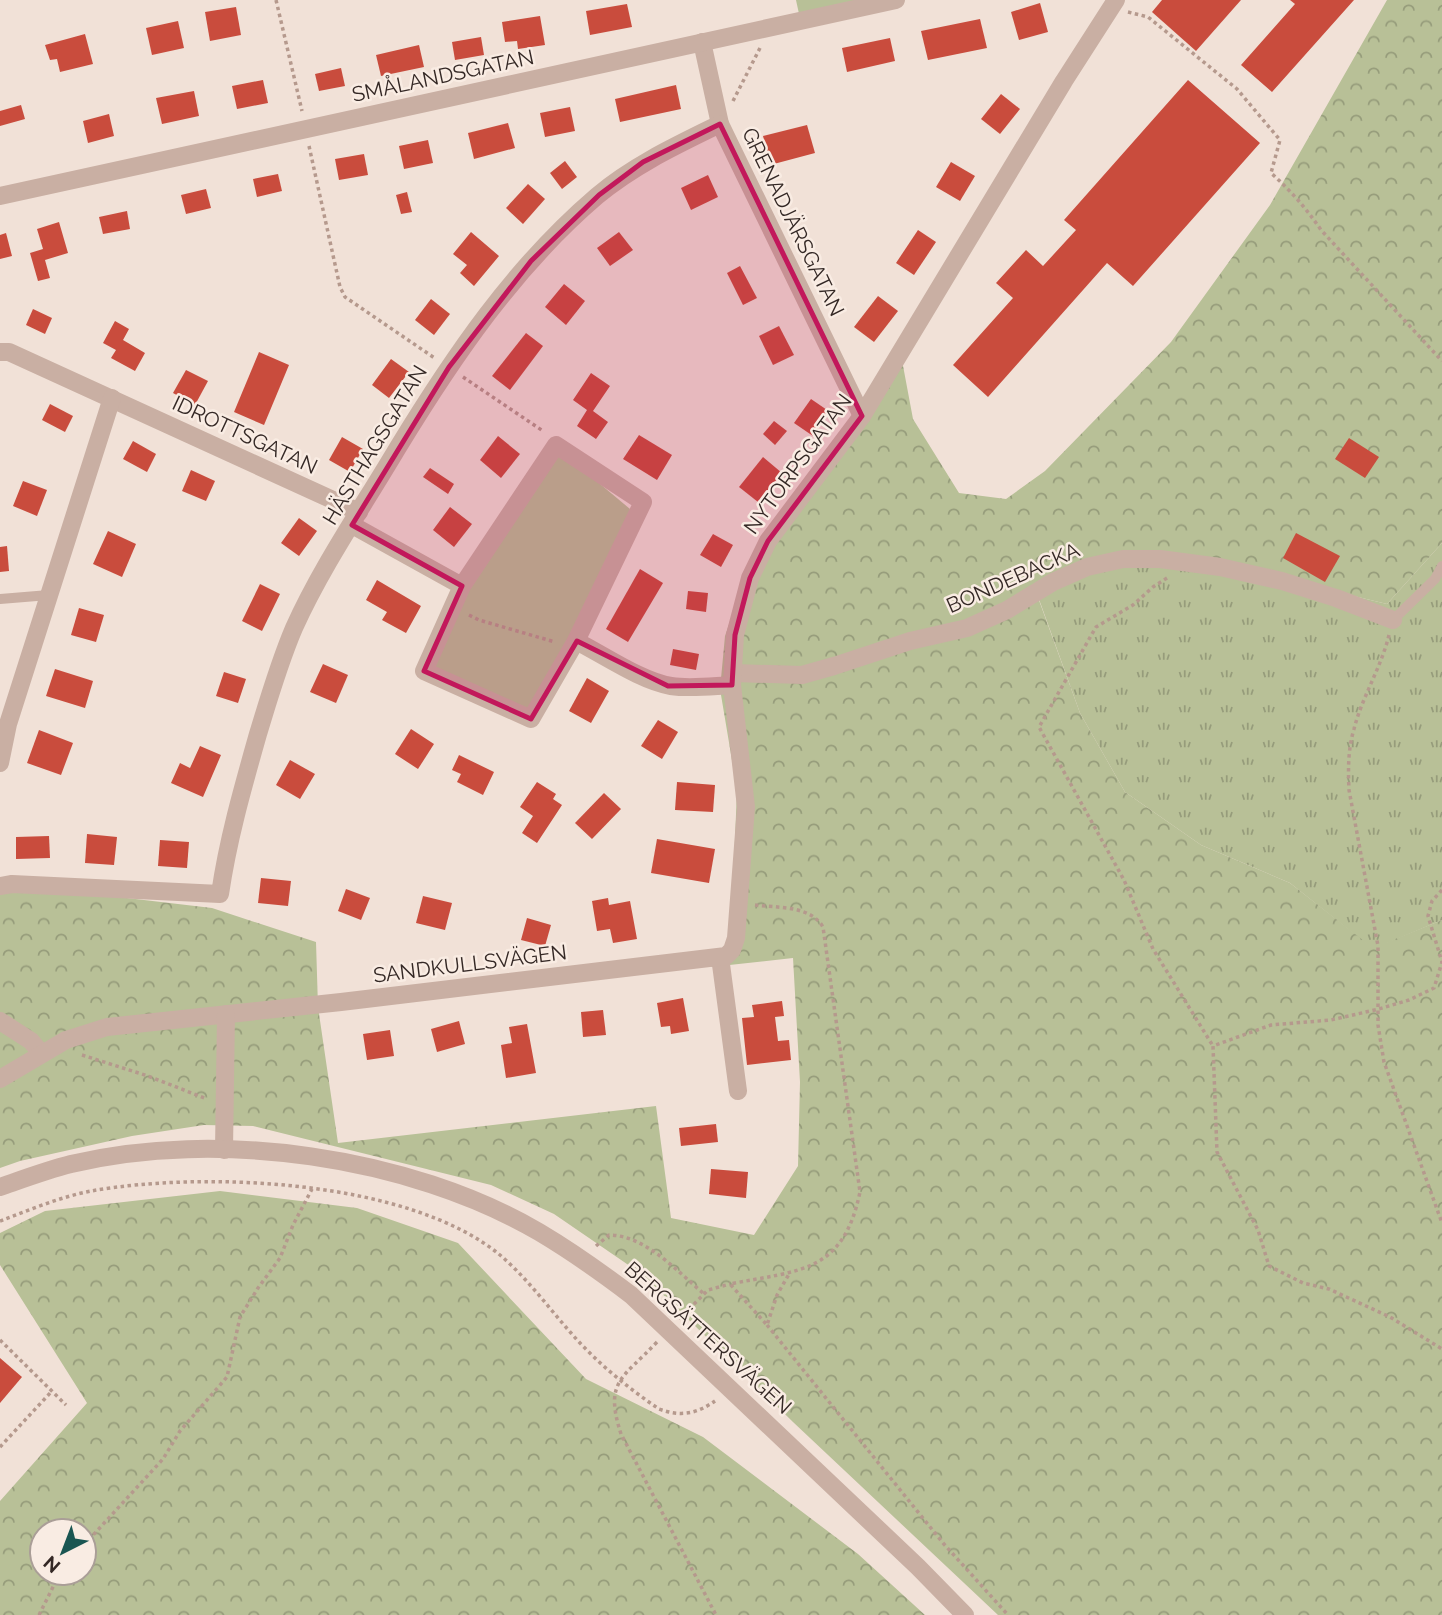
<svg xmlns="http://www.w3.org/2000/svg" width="1442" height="1615" viewBox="0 0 1442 1615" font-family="Raleway,sans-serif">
<defs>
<pattern id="grass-tufts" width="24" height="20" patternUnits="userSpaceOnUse" patternTransform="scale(1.75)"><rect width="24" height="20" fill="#b8c097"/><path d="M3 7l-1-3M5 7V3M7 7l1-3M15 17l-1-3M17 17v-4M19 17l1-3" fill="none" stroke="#969c7b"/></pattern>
<pattern id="forest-crowns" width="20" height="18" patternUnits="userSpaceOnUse" patternTransform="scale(1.75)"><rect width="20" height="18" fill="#b8c097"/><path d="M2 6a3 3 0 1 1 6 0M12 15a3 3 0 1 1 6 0" fill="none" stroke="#969c7b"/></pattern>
</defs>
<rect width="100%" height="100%" fill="#f1e1d7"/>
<!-- grass -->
<path fill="url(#grass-tufts)" d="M1442 543V920L1373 949 1290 883 1201 845 1125 792 1080 713 1036 591 1105 562 1192 557 1387 604Z"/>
<!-- forest -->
<g fill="url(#forest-crowns)" fill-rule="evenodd">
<path d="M1387 0H1442V543L1387 604 1192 557 1105 562 1036 592 1080 713 1125 792 1201 845 1290 883 1373 948 1442 920V1615H998L793 1422 643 1275 554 1214 491 1185 253 1126 204 1125 132 1136 20 1161 0 1168V890L25 886 212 908 316 942 318 1007 338 1143 656 1106 671 1218 754 1235 798 1166 800 1082 793 958 711 967 731 936 737 790 720 689 725 636 748 568 901 355 913 419 959 493 1006 499 1045 471 1171 342 1270 205Z"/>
<path d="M220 1191 357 1208 458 1243 586 1379 703 1437 858 1554 925 1615H0V1501L87 1403 0 1265V1233L45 1211ZM84 1531V1573H42V1531Z"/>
</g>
<!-- park -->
<g fill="#b8c097">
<path d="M796 0H889L801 23Z"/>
<path d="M556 447 630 509 618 547 528 718 427 671 457 594Z"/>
</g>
<!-- building -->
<g fill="#c94c3d">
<path d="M1162 0H1241L1196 51 1152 12Z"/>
<path d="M1290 0H1354L1272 92 1241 65 1295 4Z"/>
<path d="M1040 3 1048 32 1019 40 1011 12Z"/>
<path d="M627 4 632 27 590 35 586 11Z"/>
<path d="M236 7 241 35 210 41 205 12Z"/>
<path d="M540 16 545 45 518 49 517 41 505 42 502 22Z"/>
<path d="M980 19 987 48 928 60 921 31Z"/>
<path d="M178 21 184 48 152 55 146 28Z"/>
<path d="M85 34 93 64 60 72 57 59 50 60 45 45Z"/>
<path d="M481 37 484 55 455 60 452 42Z"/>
<path d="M890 38 895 61 847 72 842 48Z"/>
<path d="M419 45 424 67 381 76 376 55Z"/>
<path d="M341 68 345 86 319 91 315 74Z"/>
<path d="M263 80 268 103 237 109 232 86Z"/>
<path d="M1188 80 1260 143 1133 286 1107 263 988 397 953 365 1013 298 996 283 1026 250 1043 266 1076 230 1064 220Z"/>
<path d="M676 85 681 109 620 122 615 99Z"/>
<path d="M194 91 199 116 162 124 156 98Z"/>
<path d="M1001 94 1020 109 1000 134 981 119Z"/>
<path d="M21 105 25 119 0 126V111Z"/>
<path d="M570 107 575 131 545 137 540 113Z"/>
<path d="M109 114 114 136 88 143 83 121Z"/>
<path d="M508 123 515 148 474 159 468 133Z"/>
<path d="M807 125 815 153 770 165 763 136Z"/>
<path d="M428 140 433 163 404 169 399 146Z"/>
<path d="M364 154 368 175 339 180 335 159Z"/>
<path d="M565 161 577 177 562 189 550 173Z"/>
<path d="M951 162 975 176 960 201 936 187Z"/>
<path d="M278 174 282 191 257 197 253 179Z"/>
<path d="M708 175 718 197 691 210 681 188Z"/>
<path d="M528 184 545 199 523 224 506 208Z"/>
<path d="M206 189 211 208 186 214 181 195Z"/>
<path d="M407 192 412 212 401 214 396 195Z"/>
<path d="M127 211 130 229 103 234 99 217Z"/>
<path d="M59 222 68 253 45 260 50 278 38 281 30 253 43 249 37 229Z"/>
<path d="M918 230 936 242 914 275 896 263Z"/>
<path d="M471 232 499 256 474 286 460 273 467 265 453 254Z"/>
<path d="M619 232 633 250 610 266 597 248Z"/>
<path d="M6 233 12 256 0 259V235Z"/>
<path d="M740 266 757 298 743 305 727 273Z"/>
<path d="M564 284 585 301 566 325 545 307Z"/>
<path d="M878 296 898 311 874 342 854 327Z"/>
<path d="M431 299 450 314 434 335 415 320Z"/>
<path d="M33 309 52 318 45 334 26 325Z"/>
<path d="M115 321 129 329 123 340 145 353 135 371 111 358 116 350 103 343Z"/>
<path d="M779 326 794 355 773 365 759 336Z"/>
<path d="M526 333 543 346 510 390 492 376Z"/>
<path d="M259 352 289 365 264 425 234 412Z"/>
<path d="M391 359 409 372 389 398 372 385Z"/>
<path d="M186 370 208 381 195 405 173 393Z"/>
<path d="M591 373 610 386 593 411 608 422 596 439 577 426 587 410 573 400Z"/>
<path d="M811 399 830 412 813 436 794 423Z"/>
<path d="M50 404 73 416 65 432 42 420Z"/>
<path d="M774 421 787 431 775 445 763 434Z"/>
<path d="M639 435 672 455 657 480 623 459Z"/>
<path d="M498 436 520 454 501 478 480 460Z"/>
<path d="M342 437 363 449 350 472 329 460Z"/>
<path d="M1349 438 1379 457 1365 478 1335 459Z"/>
<path d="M133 441 156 454 147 472 123 459Z"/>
<path d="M763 457 782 473 758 502 739 487Z"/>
<path d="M430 468 454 484 448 494 423 477Z"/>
<path d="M191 470 215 481 206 501 182 491Z"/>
<path d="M23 481 47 490 37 516 13 506Z"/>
<path d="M450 507 472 524 454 547 433 530Z"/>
<path d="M299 518 317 531 299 556 281 543Z"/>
<path d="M108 531 136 544 122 577 93 564Z"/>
<path d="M1296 533 1340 556 1325 582 1283 558Z"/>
<path d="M713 534 733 545 721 567 700 555Z"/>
<path d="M7 546 9 571 0 572V547Z"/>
<path d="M640 569 663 583 628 642 606 629Z"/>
<path d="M377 580 421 606 406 633 382 620 387 612 366 600Z"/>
<path d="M260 584 280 594 262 631 242 621Z"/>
<path d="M688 591 708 593 706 612 686 609Z"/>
<path d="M79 608 104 615 96 642 71 635Z"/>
<path d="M673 649 699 654 696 670 670 665Z"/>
<path d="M323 664 348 675 336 703 310 692Z"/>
<path d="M55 669 93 681 85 708 46 696Z"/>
<path d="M224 672 246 679 238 703 216 696Z"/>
<path d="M587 678 609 691 591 723 569 711Z"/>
<path d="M658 720 678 732 662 759 641 746Z"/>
<path d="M411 729 434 744 418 769 395 754Z"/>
<path d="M39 730 73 743 61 775 27 763Z"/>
<path d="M200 746 221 755 203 797 171 783 180 763 190 768Z"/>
<path d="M459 755 494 772 483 795 457 782 461 774 452 770Z"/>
<path d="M290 760 315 774 300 799 276 785Z"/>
<path d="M537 782 556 794 553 799 562 805 537 843 522 833 533 816 520 807Z"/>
<path d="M677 782 715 785 713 812 675 810Z"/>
<path d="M604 793 621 809 592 839 575 823Z"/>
<path d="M87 834 117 837 114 865 85 863Z"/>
<path d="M49 836 50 858 16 859V837Z"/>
<path d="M657 839 715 849 709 883 651 873Z"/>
<path d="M160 840 189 842 187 868 158 866Z"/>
<path d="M261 878 291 881 288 906 258 903Z"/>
<path d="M346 889 370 898 361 920 338 911Z"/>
<path d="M423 896 452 903 445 930 416 923Z"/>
<path d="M608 898 609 905 630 901 637 939 613 943 610 929 597 931 592 901Z"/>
<path d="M527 918 551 925 545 946 521 940Z"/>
<path d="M683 998 689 1031 671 1034 670 1026 661 1027 657 1003Z"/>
<path d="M782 1001 784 1016 775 1017 778 1041 789 1040 791 1060 747 1065 742 1018 754 1017 752 1005Z"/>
<path d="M603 1010 606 1035 583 1037 581 1012Z"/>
<path d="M459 1021 465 1044 437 1052 431 1029Z"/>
<path d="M527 1024 536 1073 506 1078 501 1045 512 1043 509 1027Z"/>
<path d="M390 1030 394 1056 367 1060 363 1034Z"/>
<path d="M716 1124 718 1142 681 1146 679 1128Z"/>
<path d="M711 1169 748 1172 746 1198 709 1194Z"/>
<path d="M0 1358 22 1377 0 1403Z"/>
</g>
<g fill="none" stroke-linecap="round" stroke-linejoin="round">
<!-- path -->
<g stroke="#b5998d" stroke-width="3.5" stroke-dasharray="3.5 3.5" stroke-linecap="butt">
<path d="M276 0 302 111"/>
<path d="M1128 12 1148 17 1237 89 1280 140 1271 173C1291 191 1306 208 1321 230L1442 361"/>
<path d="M733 101 760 48"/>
<path d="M309 146 340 287 345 297 436 359"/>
<path d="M463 377 543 431"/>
<path d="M1167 578 1153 587 1133 605 1096 627 1039 727 1124 880 1153 949 1213 1046"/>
<path d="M469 615 479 620 555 642"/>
<path d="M1389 635C1381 668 1362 697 1354 729 1348 749 1348 769 1349 790L1378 946V1025L1384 1062 1442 1223"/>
<path d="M1442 890 1432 901 1428 916 1442 962 1434 988 1409 1000 1379 1009 1331 1020 1271 1025 1213 1046 1217 1152 1258 1230 1269 1266 1303 1283 1329 1289 1390 1317 1442 1349"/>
<path d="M755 905C777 908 810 905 823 927L860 1192C843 1274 799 1270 730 1284L767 1325 777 1295 789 1274"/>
<path d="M82 1055 148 1076 207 1099"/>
<path d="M0 1221C29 1210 60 1197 91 1191 203 1171 408 1179 500 1255 527 1278 548 1307 571 1333 596 1362 628 1388 659 1409 681 1417 696 1414 715 1401"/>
<path d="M596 1246 609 1235C645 1235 678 1272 703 1293"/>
<path d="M679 1319 708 1290 730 1284"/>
<path d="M767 1325 943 1543 1008 1615"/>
<path d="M0 1340 66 1405"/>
<path d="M657 1342C622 1379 604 1381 621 1434L716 1615"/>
<path d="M0 1447 52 1391"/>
<path d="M84 1545 163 1459 180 1431 227 1377 240 1317 258 1288 280 1258 293 1225 312 1189"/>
<path d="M39 1615 60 1573"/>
</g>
<!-- service -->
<g stroke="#c9afa3" stroke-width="10">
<path d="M0 599 49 595"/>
<path d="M1393 620 1435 579 1442 566"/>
</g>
<!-- minor -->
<g stroke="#c9afa3" stroke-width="18">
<path d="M702 42 720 124 862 416"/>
<path d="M0 196 896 0"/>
<path d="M0 352H9L359 512"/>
<path d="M352 525 462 586 424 671 531 719 576 641 643 502 556 445 462 586"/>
<path d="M576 641C604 655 641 681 671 686 691 689 712 686 732 685"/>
<path d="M733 673 802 675 834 666 910 641 967 628 1007 610 1053 582 1087 567 1123 559H1160L1220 567 1282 581 1336 598 1393 620"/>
<path d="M0 763 8 724 112 398"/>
<path d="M0 886 12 884 220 894C228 839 243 787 258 734 269 698 279 663 294 628 322 566 362 508 397 449 453 357 514 267 597 196 634 165 677 145 720 124"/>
<path d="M720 957 738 1091"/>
<path d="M0 1021 31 1041 41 1053"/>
<path d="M0 1079 66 1040 107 1027 341 1002 726 956 732 950 736 938 746 807 732 685 735 635 750 578 768 541 862 416 1064 81 1116 0"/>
<path d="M224 1150 226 1014"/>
</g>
<!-- tertiary -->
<path stroke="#c9afa3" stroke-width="18" d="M0 1187C23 1179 47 1170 71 1164 217 1129 409 1156 539 1232 571 1251 602 1273 631 1295L918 1567 965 1615"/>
</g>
<!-- marked area -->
<path fill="#c2185b" fill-opacity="0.2" stroke="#c2185b" stroke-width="5" stroke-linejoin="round" d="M720 124 862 416 768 541 750 578 735 635 732 685 668 686 577 641 531 719 424 671 462 586 352 525 449 367 531 261 599 195 643 162Z"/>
<g text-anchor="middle" stroke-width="5" stroke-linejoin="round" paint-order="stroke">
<!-- street labels -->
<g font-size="21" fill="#342825" stroke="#f9ece3">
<text transform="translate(443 76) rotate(-12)" y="7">SMÅLANDSGATAN</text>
<text transform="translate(793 222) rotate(64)" y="7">GRENADJÄRSGATAN</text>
<text transform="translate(245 435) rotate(25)" y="7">IDROTTSGATAN</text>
<text transform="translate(375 445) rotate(-59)" y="7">HÄSTHAGSGATAN</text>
<text transform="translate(798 464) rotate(-54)" y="7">NYTORPSGATAN</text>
<text transform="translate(1013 578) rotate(-24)" y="7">BONDEBACKA</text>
<text transform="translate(470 964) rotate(-7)" y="7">SANDKULLSVÄGEN</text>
<text transform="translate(708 1338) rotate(42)" y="7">BERGSÄTTERSVÄGEN</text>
</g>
</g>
<!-- north arrow -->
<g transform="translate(63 1552) rotate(222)"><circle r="33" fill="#f9ece3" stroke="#aa9e97" stroke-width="2"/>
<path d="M0-5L12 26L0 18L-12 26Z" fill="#1a5652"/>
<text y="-10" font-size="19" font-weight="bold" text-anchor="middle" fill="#342825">N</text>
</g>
</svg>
